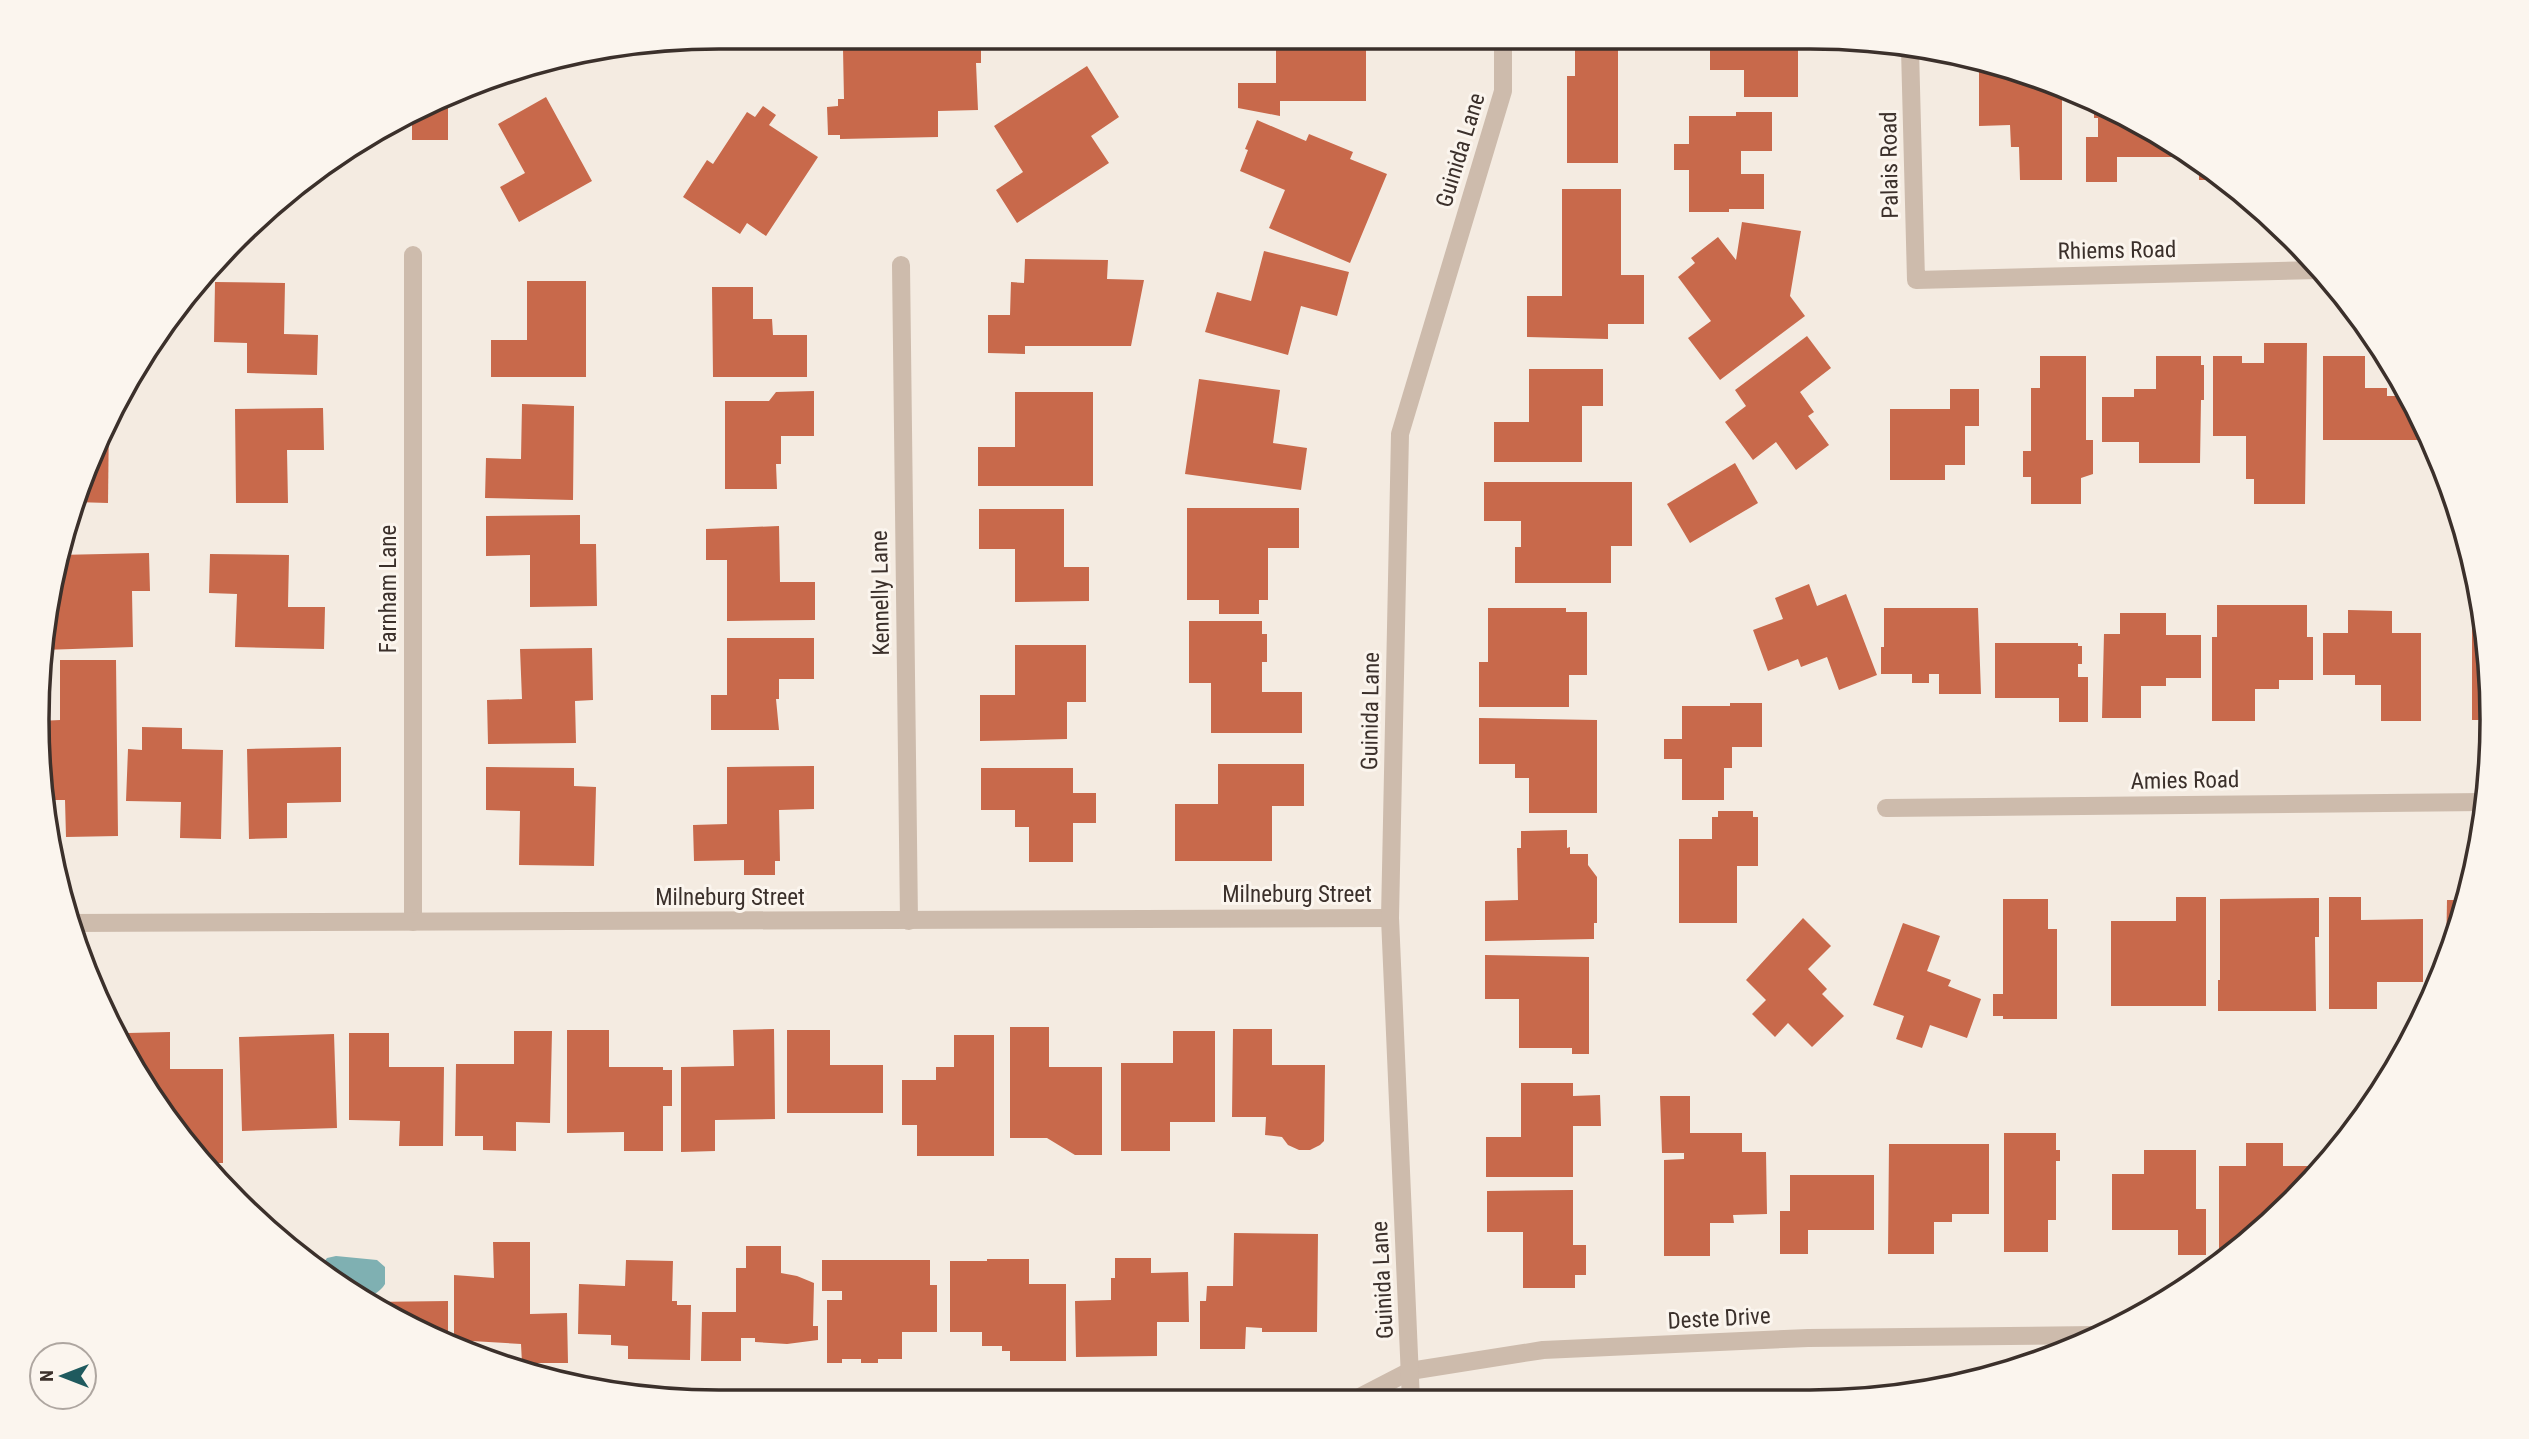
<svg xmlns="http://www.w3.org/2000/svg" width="2529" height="1439" viewBox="0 0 2529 1439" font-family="'Roboto Condensed',sans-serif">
<rect width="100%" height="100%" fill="#f4ebe1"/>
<!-- water -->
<path fill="#7fb0b2" d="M336 1256 377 1260 385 1267V1284C368 1311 336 1284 318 1270L327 1258Z"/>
<!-- building -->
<g fill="#c8694b">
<path d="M886 37H981V63H976L978 110 938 111V137L840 139V135H828L827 107 838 106V99H844L843 49H886Z"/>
<path d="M1318 38H1403V48H1366V101H1280V116L1238 108V83H1276V40L1318 41Z"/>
<path d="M1575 38H1618V163H1567V76H1575Z"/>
<path d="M1710 38H1798V97H1744V70H1710Z"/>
<path d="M1991 65 2017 71V80H2037V77L2062 89V180H2020L2019 147H2011L2010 125 1979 126V66Z"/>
<path d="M1087 66 1119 117 1091 136 1109 163 1017 223 996 190 1023 172 994 126Z"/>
<path d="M448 94V140H412V110Z"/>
<path d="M546 97 592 181 519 222 500 187 525 173 498 124Z"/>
<path d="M2094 105 2181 148V157H2117V182H2086V137H2098V118H2094Z"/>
<path d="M763 106 776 115 769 125 818 157 766 236 747 223 740 234 683 197 707 160 713 164 747 112 755 117Z"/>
<path d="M1736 112H1772V151H1741V174H1764V209H1729V212H1689V170H1674V144H1689V116H1736Z"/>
<path d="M1257 120 1306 141 1309 134 1353 152 1350 159 1387 174 1350 263 1269 228 1285 190 1240 171 1248 150 1245 149Z"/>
<path d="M2199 160 2224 180H2199Z"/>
<path d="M325 165 327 167 298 183 304 178Z"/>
<path d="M1562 189H1621V275H1644V324H1608V339L1527 337V296H1562Z"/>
<path d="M1742 222 1801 231 1790 296 1805 316 1720 380 1688 338 1711 321 1678 277 1695 263 1691 258 1718 237 1736 260Z"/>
<path d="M1264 251 1349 272 1337 316 1301 306 1288 355 1205 332 1217 292 1251 301Z"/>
<path d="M1025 259 1108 260 1107 279 1144 280 1131 346H1025V354L988 353V315H1010L1011 282 1024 283Z"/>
<path d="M527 281H586V377H491V340H527Z"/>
<path d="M215 282 285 283 284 334 318 335 317 375 247 373V343L214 342Z"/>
<path d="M712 287H753V319H772L773 335H807V377H713Z"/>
<path d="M1807 336 1831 368 1800 392 1814 412 1808 416 1829 445 1796 470 1776 442 1753 460 1725 422 1746 406 1735 390Z"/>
<path d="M2264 343H2307L2305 504H2254V479H2246V436H2213V356H2242V363H2264Z"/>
<path d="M2040 356H2086V440H2093V474L2081 478V504H2031V477H2023V451H2031V388H2040Z"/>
<path d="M2156 356H2201V365H2204V400H2201L2200 463H2139V442H2102V397H2134V389H2156Z"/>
<path d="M2323 356H2365V388H2387V396H2407L2421 423V440H2323Z"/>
<path d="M1529 369H1603V406H1582V462H1494V422H1529Z"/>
<path d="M1199 379 1280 390 1273 443 1307 448 1301 490 1185 474Z"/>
<path d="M1950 389H1979V426H1965V465H1945V480H1890V409H1950Z"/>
<path d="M814 391V436H781V464H776L777 489H725V401H769L776 392Z"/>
<path d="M1015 392H1093V486H978V447H1015Z"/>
<path d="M522 404 574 406 573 500 485 498 486 458 521 459Z"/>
<path d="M323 408 324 450H287L288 503H236L235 409Z"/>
<path d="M109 414 108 503 75 502 107 418Z"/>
<path d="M1735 463 1758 503 1690 543 1667 504Z"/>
<path d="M1484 482H1632V546H1611V583H1515V547H1521V521H1484Z"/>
<path d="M1187 508H1299V548H1268V600H1259V614H1219V600H1187Z"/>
<path d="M979 509H1064V567H1089V601L1015 602V549H979Z"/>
<path d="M580 515V544H596L597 606 530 607V555L486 556V516Z"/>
<path d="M779 526 780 582H815V620L727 621V560H706V529Z"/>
<path d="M149 553 150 591H132L133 647 42 650 43 631 48 605H58V555Z"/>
<path d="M210 554 289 555 288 607H325L324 649 235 647 237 594 209 593Z"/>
<path d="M1809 584 1817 606 1846 594 1877 675 1839 690 1827 657 1801 667 1798 659 1768 671 1753 630 1783 619 1775 598Z"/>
<path d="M2472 600H2480L2492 720H2472Z"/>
<path d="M2217 605H2307V637H2313V680H2279V689H2255V721H2212V637H2217Z"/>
<path d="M1488 608H1566V612H1587V675H1569V707H1479V662H1488Z"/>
<path d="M1884 608H1978L1981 694H1939V674H1929V683H1912V674H1881V647H1884Z"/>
<path d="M2348 610 2392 611V633H2421V721H2381V685H2355V675H2323V633H2348Z"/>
<path d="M2120 613H2166V635H2201V678H2166V686H2141V718H2102L2104 634H2120Z"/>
<path d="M1189 621H1262V634H1267V662H1262V692H1302V733H1211V683H1189Z"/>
<path d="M727 638H814V679H779V699H776L779 730H711V695H727Z"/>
<path d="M1995 643H2078V646H2082V664H2078V677H2088V722H2059V698H1995Z"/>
<path d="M1015 645H1086V702H1067V739L980 741V695H1015Z"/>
<path d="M592 648 593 700 575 701 576 743 488 744 487 700 522 699 520 649Z"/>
<path d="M60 660H116L118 836 66 837 65 800H45L38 764 40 721 60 720Z"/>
<path d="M1730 703H1762V747H1732V768H1724V800H1682V759H1664V739H1682V706H1730Z"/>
<path d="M1479 718 1597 720V813H1529V778H1515V764H1479Z"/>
<path d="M142 727 182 728V749L223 750 221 839 180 838 181 802 126 801 128 749 142 750Z"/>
<path d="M341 747V802L287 803V838L249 839 247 749Z"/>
<path d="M1218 764H1304V806H1272V861H1175V804H1218Z"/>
<path d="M814 766V809L779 810 780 861H775V875H744V860L694 861 693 825 727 824V767Z"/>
<path d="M486 767 574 768V786L596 787 594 866 519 865 520 811 486 810Z"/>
<path d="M981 768H1073V793H1096V823H1073V862H1029V827H1015V810H981Z"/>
<path d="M1718 811H1753V817H1758V866H1737V923H1679V839H1712V817H1718Z"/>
<path d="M1567 830V848L1570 847V854H1588V865L1597 877V923H1594V939L1485 941V901L1518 900 1517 848H1521V831Z"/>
<path d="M2176 897H2206V1006H2111V921H2176Z"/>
<path d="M2329 897H2361V920L2423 919V982H2377V1009H2329Z"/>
<path d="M2319 898V937H2315L2316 1011H2218V980H2220V899Z"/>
<path d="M2003 899H2048V929H2057V1019H2003V1016H1993V994H2003Z"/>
<path d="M2447 900H2465L2447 960 2446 959Z"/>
<path d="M1803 918 1831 946 1808 969 1827 989 1822 994 1844 1016 1812 1047 1788 1023 1775 1037 1752 1014 1766 1000 1746 980Z"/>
<path d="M1903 923 1940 936 1927 971 1951 980 1948 986 1981 999 1967 1038 1930 1025 1922 1048 1896 1039 1904 1016 1873 1005Z"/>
<path d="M1485 955 1589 957V1054H1572V1048H1519V999H1485Z"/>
<path d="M1010 1027H1049V1067H1102V1155H1075L1047 1138H1010Z"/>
<path d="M774 1029 775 1119 715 1120V1151L681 1152V1067L734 1066 733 1030Z"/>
<path d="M1233 1029H1272V1065H1325L1324 1141 1320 1145 1310 1150H1299L1288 1145 1282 1137 1265 1135 1266 1117H1232Z"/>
<path d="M567 1030H609V1067H663V1070H672V1106H663V1151H624V1132L567 1133Z"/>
<path d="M787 1030H830V1065H883V1113H787Z"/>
<path d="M514 1031H552L550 1123 516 1122V1151L483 1150V1136H455L456 1064H514Z"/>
<path d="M1173 1031H1215V1122H1170V1151H1121V1063H1173Z"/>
<path d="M170 1032V1069H223V1163H204L178 1135 128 1061V1033Z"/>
<path d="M349 1033H389V1067H444L443 1146H399L400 1121 349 1120Z"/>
<path d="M334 1034 337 1128 242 1131 239 1037Z"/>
<path d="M954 1035H994V1156H917V1125H902V1080H936V1067H954Z"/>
<path d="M1521 1083H1573V1096L1600 1095 1601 1126H1573V1177H1486V1137H1521Z"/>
<path d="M1660 1096H1690V1133H1742V1152H1766L1767 1214 1733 1215 1734 1223H1710V1256H1664V1160L1684 1159V1153H1662Z"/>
<path d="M2004 1133H2056V1150H2060V1161H2056V1220H2048V1252H2004Z"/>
<path d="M2246 1143H2283V1166H2319V1169L2292 1203 2272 1218H2260V1227L2225 1254H2219V1166H2246Z"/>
<path d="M1889 1144H1989V1214H1952V1222H1934V1254H1888Z"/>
<path d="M2144 1150H2196V1209H2206V1255H2178V1230H2112V1174H2144Z"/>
<path d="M1790 1175H1874V1230H1808V1254H1780V1211H1790Z"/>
<path d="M1573 1190V1245H1586V1275H1575V1288H1523V1232H1487V1191Z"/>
<path d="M1234 1233 1318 1234 1317 1332H1262V1328L1246 1327 1245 1349H1200V1301H1206L1207 1286H1233Z"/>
<path d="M493 1242H530V1314L567 1313 568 1363H522L521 1344 454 1340V1275L494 1278Z"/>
<path d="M746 1246H781V1273L797 1276 814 1283 813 1326H818V1340L787 1344 755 1342V1338H741V1361H701L702 1312H736V1268H746Z"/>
<path d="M1115 1258H1151V1273L1188 1272 1189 1322H1157V1356L1076 1357 1075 1301 1111 1300V1278H1115Z"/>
<path d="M987 1259H1029V1284H1066V1361H1010V1351H1002V1346H982V1332H950V1261H987Z"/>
<path d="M626 1260 673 1261 672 1301H677V1305H691L690 1360 628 1359V1346L611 1345V1335L578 1334 579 1284 625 1286Z"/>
<path d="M822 1260H930V1285H937V1332H902V1359H878V1363H861V1359H842V1363H827V1300H842V1291H822Z"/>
<path d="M448 1301V1339H444L370 1302Z"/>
</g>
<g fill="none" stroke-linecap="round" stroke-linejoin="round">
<!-- minor -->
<g stroke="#cdbbac" stroke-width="18">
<path d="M1910 49 1916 280 2319 270"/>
<path d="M413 255V922"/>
<path d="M901 265 909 921"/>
<path d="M1886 808 2484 802"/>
<path d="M70 923 1390 918"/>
<path d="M1352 1401 1410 1371 1543 1350 1808 1338 2097 1335"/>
<path d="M1411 1401 1390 918 1400 434 1503 91V38"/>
</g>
</g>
<g text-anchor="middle" stroke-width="6" stroke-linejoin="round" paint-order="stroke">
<!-- street labels -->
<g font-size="23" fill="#3b302b" stroke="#fbf5ee">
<text transform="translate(1460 150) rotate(-73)" y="8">Guinida Lane</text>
<text transform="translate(1889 165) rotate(-91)" y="8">Palais Road</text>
<text transform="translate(2117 250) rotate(-1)" y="8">Rhiems Road</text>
<text transform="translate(388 589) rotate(-90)" y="8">Farnham Lane</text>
<text transform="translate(880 593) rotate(-91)" y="8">Kennelly Lane</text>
<text transform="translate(1370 711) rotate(-89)" y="8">Guinida Lane</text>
<text transform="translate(2185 780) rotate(-1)" y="8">Amies Road</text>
<text x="1297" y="902">Milneburg Street</text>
<text x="730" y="905">Milneburg Street</text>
<text transform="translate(1382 1280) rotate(-93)" y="8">Guinida Lane</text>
<text transform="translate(1719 1318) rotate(-3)" y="8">Deste Drive</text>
</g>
</g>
<!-- crop -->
<path d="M0 0H2529V1439H0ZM719 49H1810A670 670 0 0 1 2480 719V720A670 670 0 0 1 1810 1390H719A670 670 0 0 1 49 720V719A670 670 0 0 1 719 49Z" fill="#fbf5ee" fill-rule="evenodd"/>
<path fill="none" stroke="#3b302b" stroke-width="3.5" d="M719 49H1810A670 670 0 0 1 2480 719V720A670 670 0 0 1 1810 1390H719A670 670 0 0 1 49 720V719A670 670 0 0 1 719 49Z"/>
<!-- north arrow -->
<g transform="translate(63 1376) rotate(270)"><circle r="33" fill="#fbf5ee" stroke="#aea6a0" stroke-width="2"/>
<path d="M0-5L12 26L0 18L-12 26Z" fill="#1f5a5e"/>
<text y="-10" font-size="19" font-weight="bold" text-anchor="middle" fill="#3b302b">N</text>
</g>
</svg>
